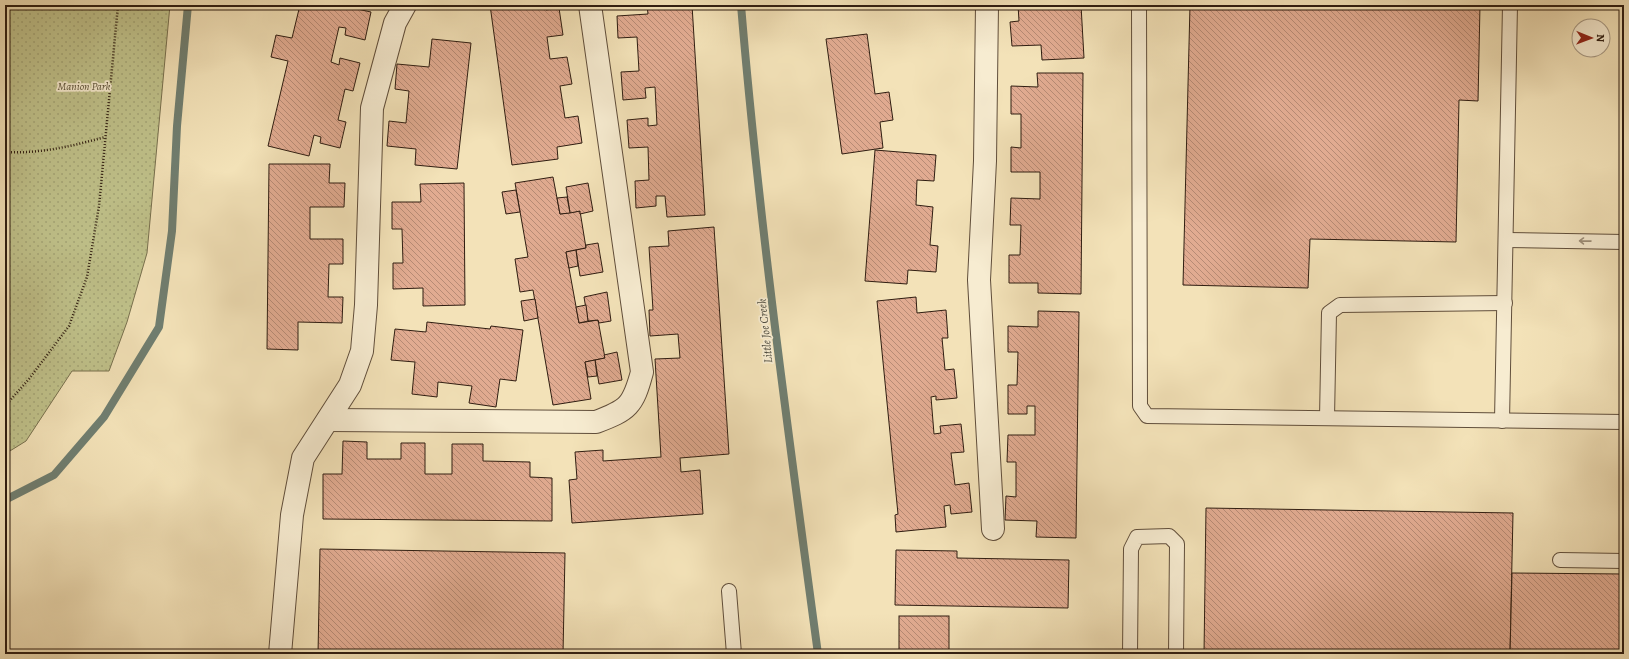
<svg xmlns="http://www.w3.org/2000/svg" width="1629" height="659" viewBox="0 0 1629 659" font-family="Alegreya,serif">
<defs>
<pattern id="park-dots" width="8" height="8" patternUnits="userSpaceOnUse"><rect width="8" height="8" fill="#c0c28b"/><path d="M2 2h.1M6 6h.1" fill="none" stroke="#a5a677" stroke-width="1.8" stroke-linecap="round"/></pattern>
<pattern id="building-back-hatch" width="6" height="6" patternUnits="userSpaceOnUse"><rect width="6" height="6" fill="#e1ab91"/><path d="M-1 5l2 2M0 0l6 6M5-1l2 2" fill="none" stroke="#b78b75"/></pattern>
</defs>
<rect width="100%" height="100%" fill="#f3e2b8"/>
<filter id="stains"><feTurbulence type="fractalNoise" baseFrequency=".005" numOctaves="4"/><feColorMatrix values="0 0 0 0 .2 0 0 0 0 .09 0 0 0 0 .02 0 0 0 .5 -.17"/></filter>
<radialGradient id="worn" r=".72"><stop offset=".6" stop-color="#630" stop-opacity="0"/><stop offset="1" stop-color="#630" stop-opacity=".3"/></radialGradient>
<!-- park -->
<path fill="url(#park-dots)" stroke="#78704e" d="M5 5H170L147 253 127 322 109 371H72L26 441 5 454Z"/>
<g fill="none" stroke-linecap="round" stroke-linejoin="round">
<!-- stream -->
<g stroke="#707e70" stroke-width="8">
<path d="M741 5C759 222 789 438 818 654"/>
<path d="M5 500 54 475 104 417 159 327 172 231 177 126 188 5"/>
</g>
</g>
<!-- building -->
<g fill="url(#building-back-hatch)" stroke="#2f1d11">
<path d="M300 5H358L357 9 371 12 365 40 345 35 346 28 339 27 331 62 339 65 340 58 360 63 353 91 345 89 338 120 346 122 340 148 320 143 321 137 314 135 309 156 268 146 288 61 271 57 276 35 292 38Z"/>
<path d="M490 5H545L546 10 559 8 563 35 547 37 550 59 567 57 572 84 560 86 565 118 578 116 582 143 557 147 558 159 512 165Z"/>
<path d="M647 5H692L705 215 667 217 665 196H656V206L636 208 635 181 649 180 648 147 629 148 627 120 648 118V126L657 125 655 87 645 88 646 98 623 100 621 72 639 71 637 37 618 38 617 16 648 14Z"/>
<path d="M1018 5H1081L1084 58 1042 60 1041 45 1012 46 1010 22 1019 21Z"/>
<path d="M1190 5H1480L1478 101 1459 100 1456 242 1310 239 1308 288 1183 285Z"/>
<path d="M867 34 875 94 889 92 893 120 880 122 883 148 842 154 826 39Z"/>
<path d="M432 39 471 43 457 169 415 165 416 149 387 146 389 121 406 123 409 91 395 89 397 64 429 67Z"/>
<path d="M1037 73H1083L1081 294 1038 293V283H1009V255H1020L1021 225H1010L1011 198 1040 199V172H1011V147L1021 148V114H1011V86L1038 87Z"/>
<path d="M875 150 936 155 934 181 917 180 916 205 933 207 930 245 938 246 936 272 908 270 907 284 865 281Z"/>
<path d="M269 164H330L329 183H345L344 207H310V239H343V264H329L328 297H343L342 323 298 322V350L267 349Z"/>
<path d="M553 177 560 214 580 211 586 248 566 252 569 268 579 323 598 320 605 358 585 362 591 399 553 405 533 290 520 292 515 259 528 257 515 183Z"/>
<path d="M464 183 465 305 423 306V288L393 289V263H403L402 229H392V202H421L420 184Z"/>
<path d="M588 183 593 211 580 214V211L570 213 566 187Z"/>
<path d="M516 190 520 212 506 214 502 192Z"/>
<path d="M567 197 570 213 560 214 557 198Z"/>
<path d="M714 227 729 454 680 458 681 472 700 470 703 514 572 523 569 480 577 479 575 452 603 450V461L661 457 655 359 680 358 678 334 650 336 649 310H653L649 247 669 246 668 231Z"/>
<path d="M598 243 603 272 580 276 576 250 586 248V245Z"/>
<path d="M576 250 578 266 569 268 566 252Z"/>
<path d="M607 292 611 321 599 323 598 320 588 321 584 297Z"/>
<path d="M916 297 917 313 946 310 948 338H942L945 370 954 369 957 398 936 400V396L931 397 934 434 941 433 940 426 961 424 964 452 951 453 955 485 969 483 972 512 951 514 950 505 944 506 946 527 896 532 895 515 898 514 877 301Z"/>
<path d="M535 299 538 318 524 321 521 301Z"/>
<path d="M586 305 588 321 579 323 576 307Z"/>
<path d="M1038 311 1079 312 1076 538 1036 537 1037 521 1005 520 1006 496 1016 497V462H1007L1008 435H1035V406H1027V414H1008V385H1017L1018 352H1008V326L1038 327Z"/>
<path d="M427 322 490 329 491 326 523 330 516 381 500 379 496 407 469 403 472 386 438 382 437 397 412 394 415 362 391 360 395 329 426 332Z"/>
<path d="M617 352 622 380 599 384 595 360 605 358 604 355Z"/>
<path d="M595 360 597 376 588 377 585 362Z"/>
<path d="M343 441 367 442V459H401V443H425V474H452V444H483V461L530 462V477L552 478V521L323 519V474H342Z"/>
<path d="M1206 508 1513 513 1510 654H1204Z"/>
<path d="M320 549 565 553 563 654H318Z"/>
<path d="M896 550 957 551V558L1069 560 1068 608 895 605Z"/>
<path d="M1512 573 1624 574V654H1510Z"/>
<rect x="899" y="616" width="50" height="38"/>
</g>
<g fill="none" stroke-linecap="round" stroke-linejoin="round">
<!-- service casing -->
<g stroke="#604e3b" stroke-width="16">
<g id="service">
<path d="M1139 5 1140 406 1147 416 1624 422"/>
<path d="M1506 240 1624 242"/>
<path d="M1327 418 1329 313 1340 305 1505 303"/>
<path d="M1502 421 1510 5"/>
<path d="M1560 560 1624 561"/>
<path d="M729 591 734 654"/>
<path d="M1130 654 1131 549 1137 537 1169 536 1177 544 1176 654"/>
</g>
</g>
<!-- minor casing -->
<g stroke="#604e3b" stroke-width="24">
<g id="minor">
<path d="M987 5 985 161 979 280 993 529"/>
<path d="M328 420 596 422C628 410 633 406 642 372L590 5"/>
<path d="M280 654 292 515 303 458 350 385 362 351 366 305 372 108 395 23 405 5"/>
</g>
</g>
<!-- path -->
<g stroke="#2f1d11" stroke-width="2.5" stroke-dasharray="1 2" stroke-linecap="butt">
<path d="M5 152C39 154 73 146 105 137"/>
<path d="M5 406 29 379 69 326 87 277 99 206 118 5"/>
</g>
<!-- service -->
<use href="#service" stroke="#f7ecd1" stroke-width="14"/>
<!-- minor -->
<use href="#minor" stroke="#f7ecd1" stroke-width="22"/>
</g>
<!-- one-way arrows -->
<defs><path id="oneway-shaft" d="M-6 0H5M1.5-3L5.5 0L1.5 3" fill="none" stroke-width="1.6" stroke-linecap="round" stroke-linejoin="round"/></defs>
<use stroke="#9d8f7b" href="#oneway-shaft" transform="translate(1585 241) rotate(-179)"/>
<g text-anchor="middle" stroke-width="3.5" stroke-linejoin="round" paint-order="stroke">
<!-- park labels -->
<g font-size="11" font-style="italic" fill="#5a4f36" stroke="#f7ecd1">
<text x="84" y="90">Manion Park</text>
</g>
<!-- water labels -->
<g font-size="12" font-style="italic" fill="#4f4d41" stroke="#f7ecd1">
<text transform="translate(765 331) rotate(-96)" y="4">Little Joe Creek</text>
</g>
</g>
<!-- margin -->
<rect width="1629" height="659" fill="none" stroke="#f3e2b8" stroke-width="20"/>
<rect x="6" y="6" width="1617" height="647" fill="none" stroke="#2f1d11" stroke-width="2"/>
<rect x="10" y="10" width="1609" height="639" fill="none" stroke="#2f1d11"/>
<!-- north arrow -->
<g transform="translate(1591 38) rotate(91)"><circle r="19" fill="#f7ecd1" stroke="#a79984"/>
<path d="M0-3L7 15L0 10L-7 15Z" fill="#8f2418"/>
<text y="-6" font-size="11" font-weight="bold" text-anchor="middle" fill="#2f1d11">N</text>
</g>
<rect width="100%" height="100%" filter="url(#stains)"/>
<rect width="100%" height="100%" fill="url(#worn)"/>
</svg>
